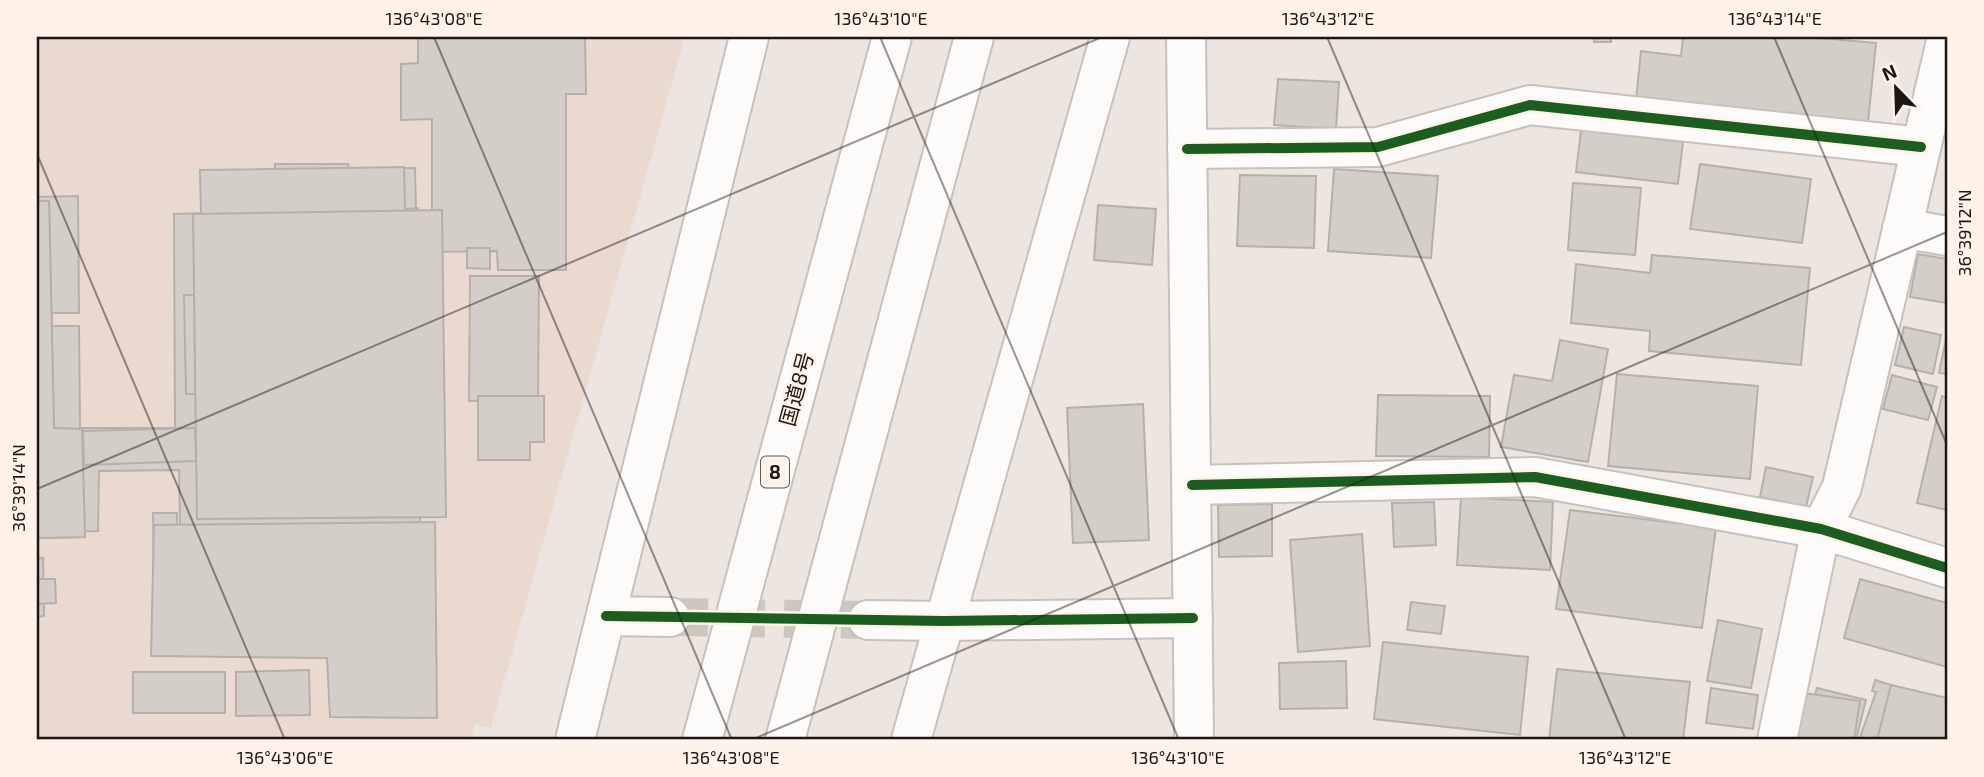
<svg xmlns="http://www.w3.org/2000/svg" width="1984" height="777" viewBox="0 0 1984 777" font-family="'Exo 2','Noto Sans JP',sans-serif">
<rect width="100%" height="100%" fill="#ede5df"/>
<!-- built -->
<path fill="#e9d9ce" d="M37 37H685L491 728 475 724 471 740H37Z"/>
<!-- building -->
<g fill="#d4cec9" stroke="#b6b0ab" stroke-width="2">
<path d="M418 37H585L586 94H566V270H498L497 251 432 252V119L401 120V64L418 63Z"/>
<rect x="1594" y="37" width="17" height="5"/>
<path d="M1683 37H1807L1876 43 1867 132 1635 110 1641 51 1681 56Z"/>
<path d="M1278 79 1339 82 1336 129 1274 125Z"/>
<path d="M1581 130 1683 142 1678 184 1576 172Z"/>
<path d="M275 164H348L349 169 415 168 416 209 208 211 207 171 275 170Z"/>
<path d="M1700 164 1811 179 1802 243 1690 229Z"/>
<path d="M404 167 405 209 418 208 420 523 180 525 179 470 99 471 98 531 37 532V326H79L80 428H175L174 214 201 213 200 170Z"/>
<path d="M1334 169 1438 176 1431 258 1328 251Z"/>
<path d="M1240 175 1316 176 1314 248 1237 246Z"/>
<path d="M1573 183 1641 188 1635 255 1568 250Z"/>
<path d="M78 196 79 313H37V197Z"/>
<path d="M37 201H49L54 428 82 429 85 537 37 538Z"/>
<path d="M37 201H49L54 428 82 429 85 537 37 538Z"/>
<path d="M1098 205 1156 209 1152 265 1094 260Z"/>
<path d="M442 210 446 517 197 519 193 214Z"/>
<path d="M467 248H490V269L467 268Z"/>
<path d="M1918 254 1947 259V303L1910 297Z"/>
<path d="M1652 255 1810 268 1801 365 1649 351 1650 331 1571 323 1576 264 1650 273Z"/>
<path d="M470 276H539L538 401H469Z"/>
<path d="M184 295H194L195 394H186Z"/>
<path d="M1904 327 1941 335 1933 374 1895 365Z"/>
<path d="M1946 339H1947V374L1939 373Z"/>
<path d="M1560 340 1608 349 1588 462 1501 447 1514 375 1552 381Z"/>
<path d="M1617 374 1758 386 1750 479 1608 466Z"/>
<path d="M1892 375 1937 387 1928 420 1883 409Z"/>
<path d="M1378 395 1490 396 1489 457 1376 456Z"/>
<path d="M478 396H544V442H530V460H478Z"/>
<path d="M1942 396 1947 398V510L1917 503Z"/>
<path d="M1143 404 1149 540 1073 543 1067 408Z"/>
<path d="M195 428 196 461 84 465 83 431Z"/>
<path d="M1766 467 1813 477 1806 507 1760 497Z"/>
<path d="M1461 497 1553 502 1550 570 1457 565Z"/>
<path d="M1434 502 1436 545 1394 547 1392 503Z"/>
<path d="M1272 504V556L1219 557 1218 505Z"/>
<path d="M1570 510 1716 528 1702 628 1556 609Z"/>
<path d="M153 513H177L178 580H154Z"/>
<path d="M435 522 437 718 330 717 327 658 151 656 154 525Z"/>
<path d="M1362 534 1370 646 1298 652 1290 540Z"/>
<path d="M37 558H43L44 616 37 617Z"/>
<path d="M37 579H55L56 603 37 604Z"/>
<path d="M1860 579 1947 603V667L1844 638Z"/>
<path d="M1411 602 1445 606 1441 634 1407 630Z"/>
<path d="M1718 620 1762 629 1751 688 1707 681Z"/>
<path d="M1383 642 1528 657 1520 735 1374 719Z"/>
<path d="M1346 661 1347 708 1280 709 1279 663Z"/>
<path d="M1557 669 1690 682 1683 740H1549Z"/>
<path d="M309 670 310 715 236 716V672Z"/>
<rect x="133" y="672" width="92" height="41"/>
<path d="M1875 680 1947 703V740H1859L1876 692 1872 691Z"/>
<path d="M1891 685 1947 698V740H1877Z"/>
<path d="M1711 688 1758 695 1753 729 1706 723Z"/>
<path d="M1817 688 1866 700 1856 740H1803Z"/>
<path d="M1804 693 1860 701 1854 740H1797Z"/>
</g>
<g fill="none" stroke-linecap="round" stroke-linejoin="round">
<!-- street-tunnel -->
<path stroke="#cec6c1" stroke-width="38" stroke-dasharray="38 19" stroke-linecap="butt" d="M670 617 868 620"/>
<!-- street casing -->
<g stroke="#c7c1bc" stroke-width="42">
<g id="street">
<path d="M1186 37 1194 740"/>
<path d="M1187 149 1378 147 1530 105 1921 147"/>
<path d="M1902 228 1947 236"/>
<path d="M1192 485 1535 477 1821 529 1947 568"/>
<path d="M606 616 670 617"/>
<path d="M868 620 944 621 1193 618"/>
<path d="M1777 740 1821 529 1842 487 1947 37"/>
</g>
</g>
<!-- highway casing -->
<g stroke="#c7c1bc" stroke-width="42">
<g id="highway">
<path d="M575 740 749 37"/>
<path d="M702 740 892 37"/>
<path d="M785 740 974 37"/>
<path d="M911 740 1110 37"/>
</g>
</g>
<!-- street -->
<use href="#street" stroke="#fcfbfa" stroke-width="38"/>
<!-- highway -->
<use href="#highway" stroke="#fcfbfa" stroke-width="38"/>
<!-- cycleway casing -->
<g stroke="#fef2e9" stroke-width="15">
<g id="cycleway">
<path d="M1187 149 1378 147 1530 105 1921 147"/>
<path d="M1192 485 1535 477 1821 529 1947 568"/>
<path d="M606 616 944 621 1193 618"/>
</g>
</g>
<!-- cycleway -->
<use href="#cycleway" stroke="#1b5e20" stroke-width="10"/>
</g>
<!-- ticks -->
<path fill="none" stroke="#1d1714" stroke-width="2" stroke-opacity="0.45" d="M434 37 732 740M880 37 1179 740M1327 37 1626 740M1774 37 1947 445M37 154 285 740M37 489 1102 37M751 740 1947 232"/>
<g text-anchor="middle" stroke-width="5" stroke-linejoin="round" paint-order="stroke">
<!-- shield labels -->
<rect fill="#fef2e9" stroke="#605954" stroke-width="2" x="761" y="456.5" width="28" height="31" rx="5"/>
<g font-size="19" font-weight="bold" fill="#1d1714">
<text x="775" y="479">8</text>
</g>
<!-- street labels -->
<g font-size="21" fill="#1d1714" stroke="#fef2e9">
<text transform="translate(797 389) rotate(-75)" y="7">国道8号</text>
</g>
</g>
<!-- border -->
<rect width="1984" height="777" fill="none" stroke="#fef2e9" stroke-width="77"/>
<!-- north arrow -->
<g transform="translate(1896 88) rotate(337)" stroke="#fef2e9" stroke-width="5" paint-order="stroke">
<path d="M0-5L12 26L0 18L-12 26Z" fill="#1d1714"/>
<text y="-10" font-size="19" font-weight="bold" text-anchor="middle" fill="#1d1714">N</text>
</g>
<rect x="38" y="38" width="1908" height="700" fill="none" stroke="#1d1714" stroke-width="2.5"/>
<g font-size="18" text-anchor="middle" fill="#1d1714">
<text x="434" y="25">136°43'08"E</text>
<text x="881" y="25">136°43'10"E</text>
<text x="1328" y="25">136°43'12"E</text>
<text x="1775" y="25">136°43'14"E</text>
<text transform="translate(1965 233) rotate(-90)" y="6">36°39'12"N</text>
<text transform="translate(19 488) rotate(-90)" y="6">36°39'14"N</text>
<text x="285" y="764">136°43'06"E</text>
<text x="731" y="764">136°43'08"E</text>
<text x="1178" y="764">136°43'10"E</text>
<text x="1625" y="764">136°43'12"E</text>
</g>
</svg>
